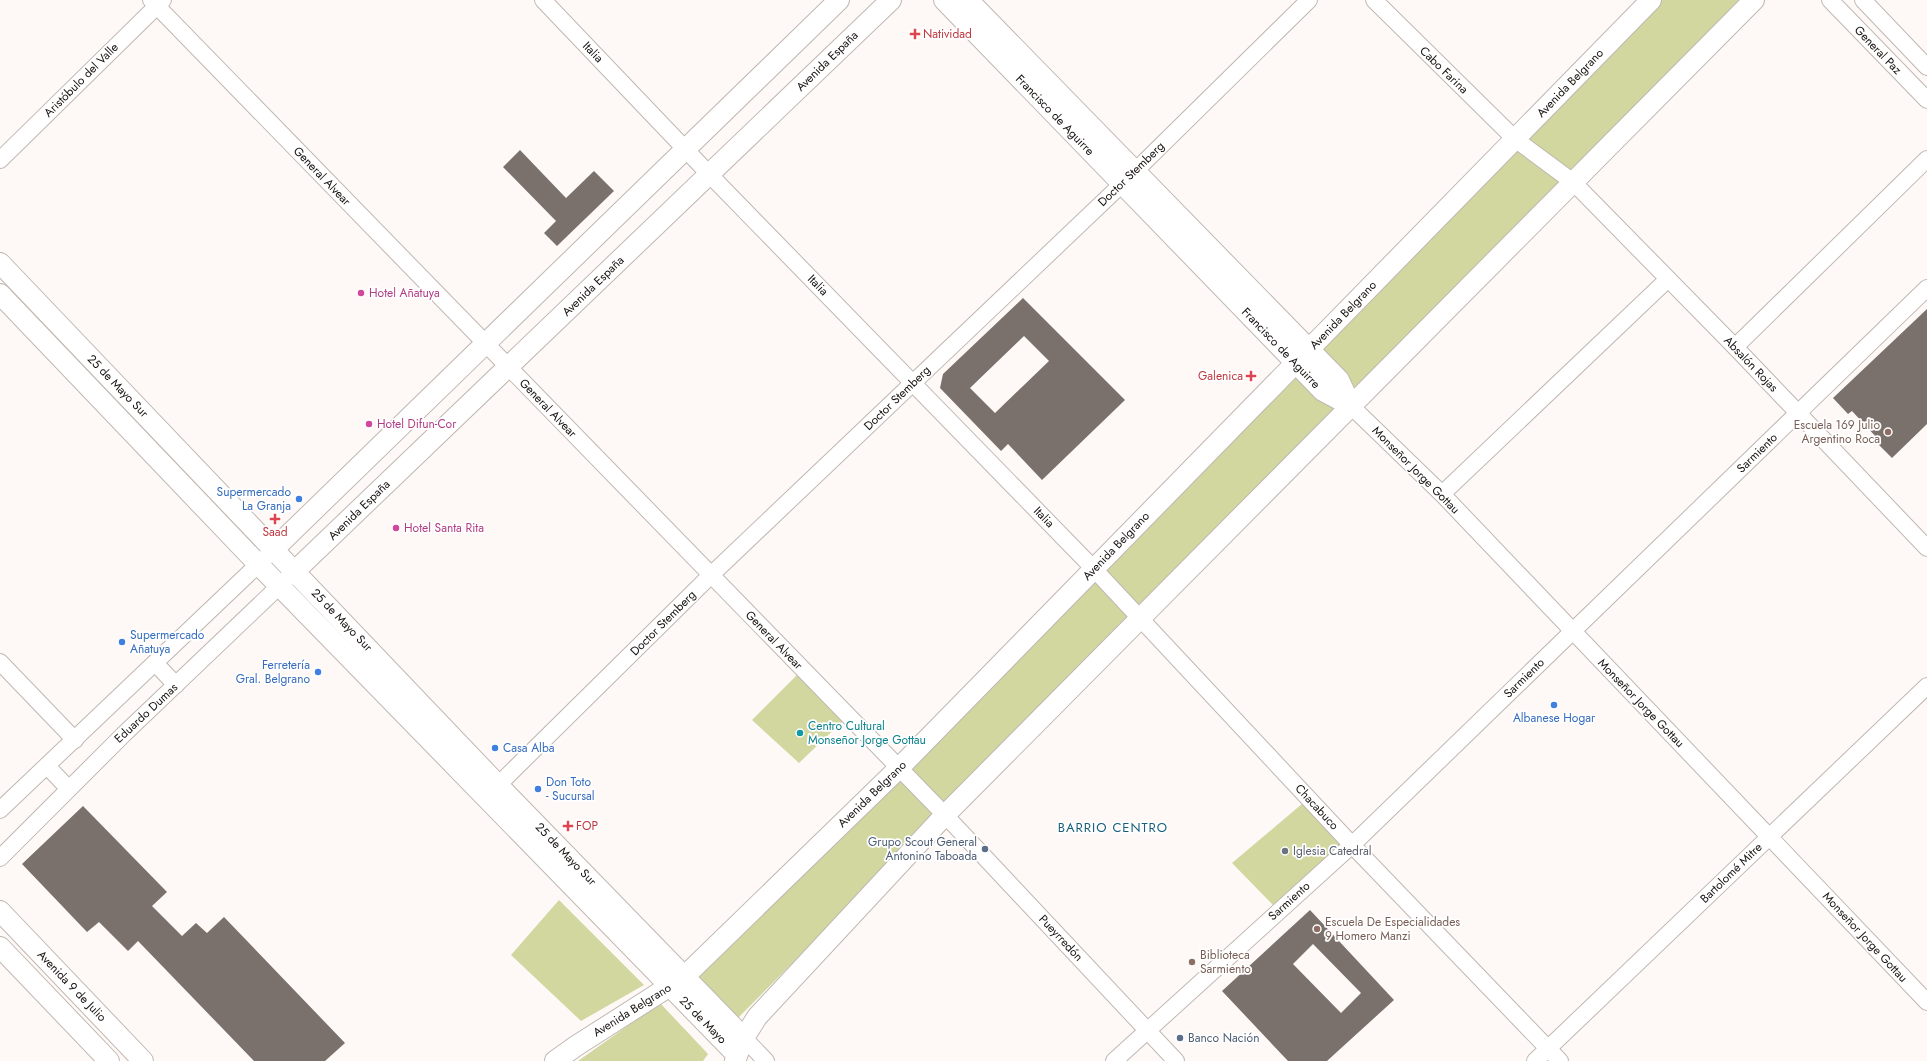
<svg xmlns="http://www.w3.org/2000/svg" width="1927" height="1061" viewBox="0 0 1927 1061" font-family="Jost,sans-serif">
<rect width="100%" height="100%" fill="#fef9f7"/>
<!-- green -->
<g fill="#d2d7a0">
<path d="M1662 0H1747L738 1018 695 976Z"/>
<path d="M801 671 846 718 799 763 752 720Z"/>
<path d="M1309 798 1349 838 1275 907 1232 863Z"/>
<path d="M559 900 644 985 581 1021 511 955Z"/>
<path d="M660 1003 708 1054 703 1061H578Z"/>
</g>
<!-- building -->
<g fill="#7b716c" fill-rule="evenodd">
<path d="M520 150 566 198 594 171 614 191 557 246 544 233 556 221 503 167Z"/>
<path d="M1023 298 1125 400 1042 480 1008 444 1001 451 940 388 943 374ZM1024 336 1049 361 995 413 970 388Z"/>
<path d="M1927 309V424L1892 458 1875 441 1878 439 1852 411 1848 414 1833 398Z"/>
<path d="M83 806 167 892 152 906 182 936 196 923 207 933 224 917 345 1043 325 1061H254L138 941 128 951 99 922 87 932 22 864Z"/>
<path d="M1310 910 1394 1000 1327 1061H1288L1222 991ZM1313 944 1361 993 1341 1013 1293 964Z"/>
</g>
<g fill="none" stroke-linecap="round" stroke-linejoin="round">
<!-- minor casing -->
<g stroke="#c1b7b1" stroke-width="18">
<g id="minor">
<path d="M151 0 945 815 1176 1061"/>
<path d="M543 0 709 174 1094 569 1352 845 1560 1061"/>
<path d="M1374 0 1515 139 1573 182 1735 347 1927 548"/>
<path d="M1830 0 1927 100"/>
<path d="M1863 0 1927 67"/>
<path d="M0 160 163 0"/>
<path d="M1735 347 1927 159"/>
<path d="M1351 406 1442 494 1927 1002"/>
<path d="M1442 494 1668 279"/>
<path d="M0 662 75 740"/>
<path d="M155 663 176 685"/>
<path d="M47 766 68 788"/>
<path d="M490 793 711 575 1122 184 1309 0"/>
<path d="M0 810 267 556"/>
<path d="M0 858 123 735 295 571"/>
<path d="M744 1038 766 1061"/>
<path d="M1114 1061 1352 845 1927 288"/>
<path d="M1535 1061 1927 686"/>
</g>
</g>
<!-- tertiary casing -->
<g stroke="#c1b7b1" stroke-width="22">
<g id="tertiary">
<path d="M944 0 1323 391 1351 406"/>
<path d="M968 0 1339 380 1351 406"/>
<path d="M0 263 499 786 744 1038"/>
<path d="M0 294 258 564 737 1055"/>
<path d="M274 549 839 0"/>
<path d="M295 571 891 0"/>
<path d="M0 911 143 1061"/>
<path d="M0 947 109 1061"/>
<path d="M555 1061 576 1046 684 977 899 768 1651 0"/>
<path d="M735 1061 744 1038 757 1017 945 815 1754 0"/>
</g>
</g>
<!-- minor -->
<use href="#minor" stroke="#fff" stroke-width="16"/>
<!-- tertiary -->
<use href="#tertiary" stroke="#fff" stroke-width="20"/>
</g>
<!-- markers -->
<g fill="#e0444e" stroke="#fff" stroke-width="1.5">
<path d="M913 28h4v4h4v4h-4v4h-4v-4h-4v-4h4z"/>
<path d="M1249 370h4v4h4v4h-4v4h-4v-4h-4v-4h4z"/>
<path d="M273 513h4v4h4v4h-4v4h-4v-4h-4v-4h4z"/>
<path d="M566 820h4v4h4v4h-4v4h-4v-4h-4v-4h4z"/>
</g>
<g fill="#d1479c" stroke="#fff" stroke-width="1.5">
<circle cx="361" cy="293" r="4"/>
<circle cx="369" cy="424" r="4"/>
<circle cx="396" cy="528" r="4"/>
</g>
<g fill="#8d6e63" stroke="#fff" stroke-width="1.5">
<circle cx="1888" cy="432" r="4"/>
<circle cx="1317" cy="929" r="4"/>
<circle cx="1192" cy="962" r="4"/>
</g>
<g fill="#3f7fe0" stroke="#fff" stroke-width="1.5">
<circle cx="299" cy="499" r="4"/>
<circle cx="122" cy="642" r="4"/>
<circle cx="318" cy="672" r="4"/>
<circle cx="1554" cy="705" r="4"/>
<circle cx="495" cy="748" r="4"/>
<circle cx="538" cy="789" r="4"/>
</g>
<circle fill="#0f9aa8" stroke="#fff" stroke-width="1.5" cx="800" cy="733" r="4"/>
<g fill="#5c6f8a" stroke="#fff" stroke-width="1.5">
<circle cx="985" cy="849" r="4"/>
<circle cx="1180" cy="1038" r="4"/>
</g>
<circle fill="#6b7280" stroke="#fff" stroke-width="1.5" cx="1285" cy="851" r="4"/>
<g text-anchor="middle" stroke-width="3.5" stroke-linejoin="round" paint-order="stroke">
<!-- health labels -->
<g font-size="12" fill="#be3a42" stroke="#fff" text-anchor="start">
<text x="923" y="38">Natividad</text>
<text x="1243" y="380" text-anchor="end">Galenica</text>
<text x="275" y="536" text-anchor="middle">Saad</text>
<text x="576" y="830">FOP</text>
</g>
<!-- street labels -->
<g font-size="12" fill="#161210" stroke="#fff">
<text transform="translate(1878 50) rotate(46)" y="4">General Paz</text>
<text transform="translate(593 52) rotate(46)" y="4">Italia</text>
<text transform="translate(827 61) rotate(-44)" y="4">Avenida España</text>
<text transform="translate(1444 70) rotate(44)" y="4">Cabo Farina</text>
<text transform="translate(81 80) rotate(-45)" y="4">Aristóbulo del Valle</text>
<text transform="translate(1570 83) rotate(-46)" y="4">Avenida Belgrano</text>
<text transform="translate(1055 115) rotate(46)" y="4">Francisco de Aguirre</text>
<text transform="translate(1131 174) rotate(-44)" y="4">Doctor Stemberg</text>
<text transform="translate(322 176) rotate(46)" y="4">General Alvear</text>
<text transform="translate(818 285) rotate(46)" y="4">Italia</text>
<text transform="translate(593 286) rotate(-44)" y="4">Avenida España</text>
<text transform="translate(1343 315) rotate(-46)" y="4">Avenida Belgrano</text>
<text transform="translate(1281 348) rotate(46)" y="4">Francisco de Aguirre</text>
<text transform="translate(1751 364) rotate(46)" y="4">Absalón Rojas</text>
<text transform="translate(118 386) rotate(46)" y="4">25 de Mayo Sur</text>
<text transform="translate(897 398) rotate(-44)" y="4">Doctor Stemberg</text>
<text transform="translate(548 408) rotate(46)" y="4">General Alvear</text>
<text transform="translate(1757 453) rotate(-44)" y="4">Sarmiento</text>
<text transform="translate(1416 470) rotate(45)" y="4">Monseñor Jorge Gottau</text>
<text transform="translate(359 510) rotate(-44)" y="4">Avenida España</text>
<text transform="translate(1044 517) rotate(46)" y="4">Italia</text>
<text transform="translate(1116 546) rotate(-46)" y="4">Avenida Belgrano</text>
<text transform="translate(342 620) rotate(46)" y="4">25 de Mayo Sur</text>
<text transform="translate(663 623) rotate(-45)" y="4">Doctor Stemberg</text>
<text transform="translate(774 640) rotate(46)" y="4">General Alvear</text>
<text transform="translate(1524 678) rotate(-44)" y="4">Sarmiento</text>
<text transform="translate(1641 703) rotate(46)" y="4">Monseñor Jorge Gottau</text>
<text transform="translate(146 713) rotate(-43)" y="4">Eduardo Dumas</text>
<text transform="translate(872 794) rotate(-44)" y="4">Avenida Belgrano</text>
<text transform="translate(1317 807) rotate(47)" y="4">Chacabuco</text>
<text transform="translate(566 854) rotate(46)" y="4">25 de Mayo Sur</text>
<text transform="translate(1731 873) rotate(-44)" y="4">Bartolomé Mitre</text>
<text transform="translate(1289 901) rotate(-42)" y="4">Sarmiento</text>
<text transform="translate(1865 937) rotate(47)" y="4">Monseñor Jorge Gottau</text>
<text transform="translate(1061 938) rotate(47)" y="4">Pueyrredón</text>
<text transform="translate(72 986) rotate(46)" y="4">Avenida 9 de Julio</text>
<text transform="translate(632 1010) rotate(-32)" y="4">Avenida Belgrano</text>
<text transform="translate(703 1020) rotate(45)" y="4">25 de Mayo</text>
</g>
<!-- hotel labels -->
<g font-size="12" fill="#b23c85" stroke="#fff" text-anchor="start">
<text x="369" y="297">Hotel Añatuya</text>
<text x="377" y="428">Hotel Difun-Cor</text>
<text x="404" y="532">Hotel Santa Rita</text>
</g>
<!-- education labels -->
<g font-size="12" fill="#785e54" stroke="#fff" text-anchor="start">
<text x="1880" y="429" text-anchor="end">Escuela 169 Julio<tspan x="1880" dy="14">Argentino Roca</tspan></text>
<text x="1325" y="926">Escuela De Especialidades<tspan x="1325" dy="14">9 Homero Manzi</tspan></text>
<text x="1200" y="959">Biblioteca<tspan x="1200" dy="14">Sarmiento</tspan></text>
</g>
<!-- shop labels -->
<g font-size="12" fill="#366cbe" stroke="#fff" text-anchor="start">
<text x="291" y="496" text-anchor="end">Supermercado<tspan x="291" dy="14">La Granja</tspan></text>
<text x="130" y="639">Supermercado<tspan x="130" dy="14">Añatuya</tspan></text>
<text x="310" y="669" text-anchor="end">Ferretería<tspan x="310" dy="14">Gral. Belgrano</tspan></text>
<text x="1554" y="722" text-anchor="middle">Albanese Hogar</text>
<text x="503" y="752">Casa Alba</text>
<text x="546" y="786">Don Toto<tspan x="546" dy="14">- Sucursal</tspan></text>
</g>
<!-- culture labels -->
<g font-size="12" fill="#0d838f" stroke="#fff" text-anchor="start">
<text x="808" y="730">Centro Cultural<tspan x="808" dy="14">Monseñor Jorge Gottau</tspan></text>
</g>
<!-- service labels -->
<g font-size="12" fill="#4e5e75" stroke="#fff" text-anchor="end">
<text x="977" y="846">Grupo Scout General<tspan x="977" dy="14">Antonino Taboada</tspan></text>
<text x="1188" y="1042" text-anchor="start">Banco Nación</text>
</g>
<!-- worship labels -->
<g font-size="12" fill="#5b616d" stroke="#fff" text-anchor="start">
<text x="1293" y="855">Iglesia Catedral</text>
</g>
<!-- neighbourhood labels -->
<g font-size="13" letter-spacing="1" fill="#175f7a" stroke="#fff">
<text x="1113" y="832">BARRIO CENTRO</text>
</g>
</g>
</svg>
